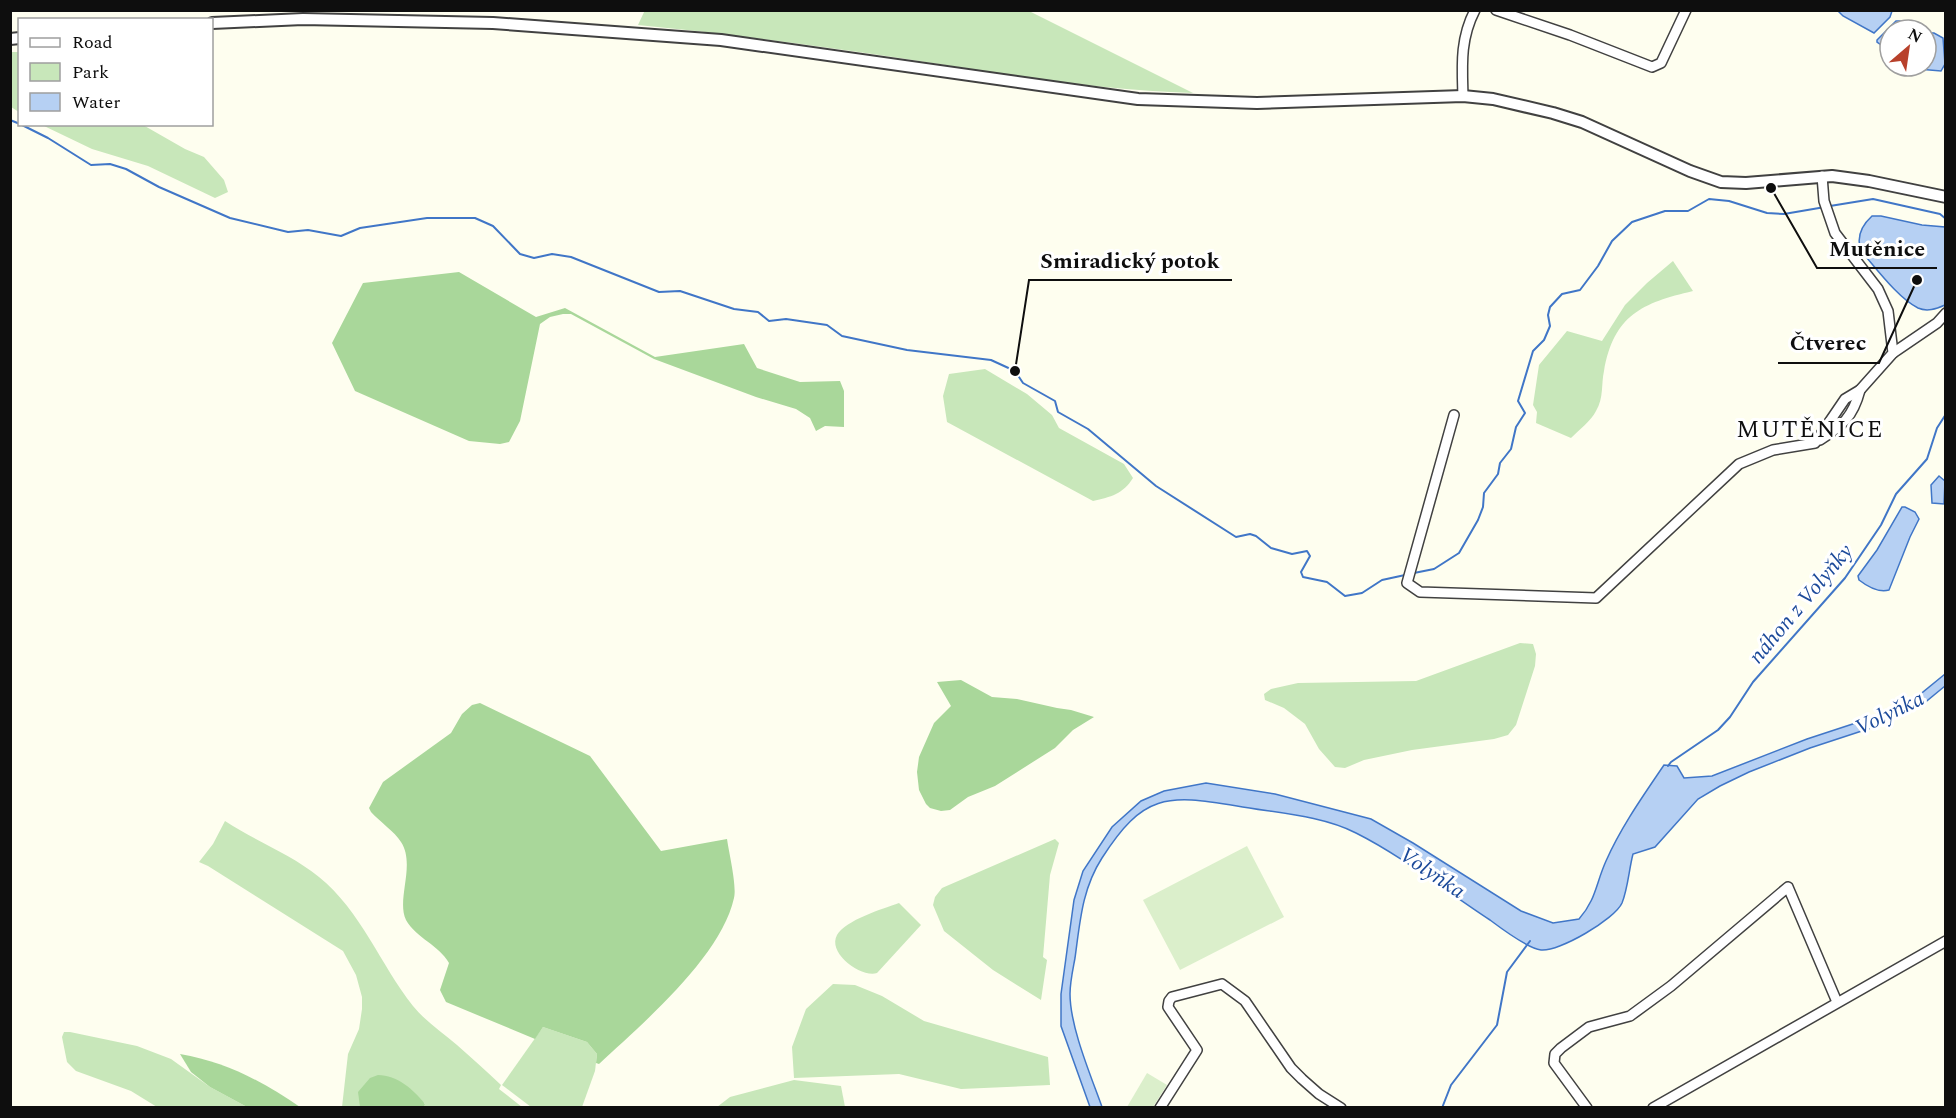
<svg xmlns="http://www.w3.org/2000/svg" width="1956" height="1118" viewBox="0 0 1956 1118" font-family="Spectral,serif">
<rect width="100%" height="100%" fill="#fefeef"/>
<!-- green -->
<g fill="#c8e7ba">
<path d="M645 10 1029 11 1193 93C1090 90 988 71 886 56 804 44 721 33 638 25Z"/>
<path d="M11 52H19V112L11 107Z"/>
<path d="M42 125H143L185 149 204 157 224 180 228 192 215 198 148 166 92 149Z"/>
<path d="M1673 261 1693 291C1642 303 1614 315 1604 371 1601 384 1604 398 1596 411 1591 421 1579 430 1571 438L1536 423 1537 412 1533 405 1539 365 1567 331 1602 341 1625 305 1647 283Z"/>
<path d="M985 369 1027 394 1052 415 1059 428 1124 464 1133 478C1123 494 1111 497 1093 501L947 422 943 396 949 374Z"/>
<path d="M1520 643 1533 644 1536 654 1535 666 1516 725 1508 735 1494 739 1412 750 1364 760 1345 768 1335 767 1319 749 1305 724 1284 708 1265 700 1264 694 1271 689 1298 683 1416 681Z"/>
<path d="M225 821C255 841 291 854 319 877 361 911 380 964 413 1006 426 1022 442 1032 457 1045 472 1058 487 1072 501 1085L499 1089 522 1107H424L425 1103 360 1096V1107H342L348 1054 359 1029 362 1009V997L356 975 343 951 208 866 199 862 213 844Z"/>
<path d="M1055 839 1059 843 1050 875 1043 957 1047 960 1041 1000 993 970 944 931 933 905 935 897 942 888Z"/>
<path d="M899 903 921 925 877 973C861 978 827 953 837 935 846 920 882 909 899 903Z"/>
<path d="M833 984 855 985 882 996 924 1021 1048 1057 1050 1085 961 1089 899 1074 794 1078 792 1047 806 1009Z"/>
<path d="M543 1027 587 1042 597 1054 595 1071 582 1107H531L502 1085Z"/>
<path d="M64 1032H70L137 1046 171 1059 210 1087 247 1107H157L131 1091 76 1071 67 1062 62 1037Z"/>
<path d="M794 1080 841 1086 845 1107H717L730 1097Z"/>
</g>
<!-- forest -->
<g fill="#a9d79a">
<path d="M459 272 536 317 565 308 655 357 744 344 757 368 800 382 840 381 844 391V427L825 426 816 431 810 418 796 409 756 397 654 359 571 314H563L550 317 540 324 520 421 509 442 500 444 469 441 355 391 332 343 363 283Z"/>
<path d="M961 680 992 697 1017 699 1057 708 1071 710 1094 717 1073 730 1055 748 995 786 968 797 950 810 941 811 930 808 926 804 919 790 917 772 919 757 934 723 951 706 937 682Z"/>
<path d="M480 703 590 756 661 851 727 839C729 853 737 886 734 898 721 957 643 1023 599 1064L596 1063 597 1054 587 1042 543 1027 535 1039 446 1002 440 990 449 963C439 945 416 938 406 920 396 899 416 865 401 842 395 832 379 821 371 812L369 808 383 782 451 733 462 714 472 705Z"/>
<path d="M180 1054C226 1062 262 1081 300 1107H247L210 1087 191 1072Z"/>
<path d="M378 1075C397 1075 413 1089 425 1104L424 1107H360L358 1092 370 1078Z"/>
</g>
<!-- pitch -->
<g fill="#dbefcb">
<path d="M1247 846 1284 917 1180 970 1143 900Z"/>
<path d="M1147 1073 1167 1085 1153 1107H1127Z"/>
</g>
<!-- water -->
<g fill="#b6d0f3" stroke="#4076c7" stroke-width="1.5">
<path d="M1892 11 1890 17 1874 33 1843 16 1838 11Z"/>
<path d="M1896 21H1900L1917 30H1890V51L1877 42V40Z"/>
<path d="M1926 33H1934L1943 38 1945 64 1941 71 1918 69 1911 66H1926Z"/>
<path d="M1872 216H1881L1922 225 1945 227V305C1936 309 1927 312 1918 308 1898 298 1876 268 1861 251 1856 237 1861 226 1872 216Z"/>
<path d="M1939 476 1945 481 1944 504 1932 503 1931 485Z"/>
<path d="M1902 507H1905L1915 512 1919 519 1910 537 1889 590C1878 593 1868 587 1859 580L1858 576 1877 550Z"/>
<path d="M1945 674V686L1923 704 1880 725 1810 748 1749 772 1720 786 1698 799 1655 847 1633 854C1629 869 1628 888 1622 903 1615 919 1559 952 1541 950 1527 948 1502 929 1490 920 1447 892 1402 856 1356 833 1321 815 1275 813 1237 806 1166 794 1143 794 1102 858 1082 889 1080 922 1075 958 1073 969 1070 982 1070 994 1070 1027 1091 1076 1102 1107H1090L1061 1026V994L1074 900 1083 871 1112 827 1141 801 1164 791 1206 783 1275 794 1371 819 1413 843 1521 911 1553 923 1579 919C1596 900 1596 883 1606 861 1621 827 1643 796 1664 765L1677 766 1684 778 1712 776 1807 739 1877 716 1918 696Z"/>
</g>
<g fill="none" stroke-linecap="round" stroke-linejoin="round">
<!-- stream -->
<g stroke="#4076c7" stroke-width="2">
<path d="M10 120 20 124"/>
<path d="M20 124 48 138 91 165 110 164 126 169 159 187 230 218 288 232 308 230 341 236 360 228 427 218H475L493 226 520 254 534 258 552 254 571 257 659 292 680 291 734 309 758 312 769 321 786 319 827 325 842 336 907 350 991 360 1015 371 1023 383 1055 401 1058 412 1088 429 1156 486 1236 537 1250 534 1256 536 1271 548 1292 554 1307 551 1310 556 1301 572 1303 577 1327 582 1345 596 1362 593 1382 580 1405 575"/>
<path d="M1830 206 1873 199 1940 214 1946 219"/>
<path d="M1414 573 1434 569 1459 553 1478 520 1483 507 1484 493 1498 474 1500 463 1511 449 1516 427 1525 413 1518 401 1533 351 1544 340 1550 326 1548 315 1550 307 1562 294 1580 290 1598 266 1612 241 1632 222 1665 211H1688L1709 199 1729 201 1767 213 1784 214 1825 207"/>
<path d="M1668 766 1671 762 1718 730 1730 717 1753 682 1845 578 1881 525 1896 494 1927 459 1937 428 1946 414"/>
<path d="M1442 1108 1451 1085 1497 1025 1507 972 1530 941"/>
</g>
<!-- minor casing -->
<g stroke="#414141" stroke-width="12">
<g id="minor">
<path d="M1496 10 1570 35 1652 67 1661 63 1686 10"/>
<path d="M1463 96C1462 65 1460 39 1475 10"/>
<path d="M1893 353 1937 323 1946 313"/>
<path d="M1454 415 1407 583 1420 592 1596 598 1739 464 1773 450 1815 443 1845 399 1860 390 1893 353 1888 311 1878 289 1835 233 1824 201 1822 176"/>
<path d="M1820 440C1842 426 1853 417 1860 390"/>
<path d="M1160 1108 1197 1050 1168 1007 1169 1001 1172 997 1222 984 1245 1001 1291 1068 1302 1079 1319 1094 1341 1108"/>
<path d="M1587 1108 1554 1063 1555 1054 1561 1048 1589 1027 1630 1016 1671 986 1788 887 1837 1002"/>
<path d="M1653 1108 1946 941"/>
</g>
</g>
<!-- tertiary casing -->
<g stroke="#414141" stroke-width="14">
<g id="tertiary">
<path d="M212 23 303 19 493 23 721 40 1138 99 1257 103 1463 96 1493 99 1553 113 1582 122 1690 171 1721 182 1746 183 1832 176 1869 181 1946 197"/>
<path d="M10 39 20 38"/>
</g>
</g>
<!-- minor -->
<use href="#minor" stroke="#fff" stroke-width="9"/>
<!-- tertiary -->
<use href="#tertiary" stroke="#fff" stroke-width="10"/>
</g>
<g text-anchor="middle" stroke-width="6" stroke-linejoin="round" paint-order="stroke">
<!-- water labels -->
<g font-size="22" font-style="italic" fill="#1c4a9a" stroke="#fff">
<text transform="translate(1800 603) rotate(-50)" y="8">náhon z Volyňky</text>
<text transform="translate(1889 712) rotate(-26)" y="8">Volyňka</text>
<text transform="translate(1433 872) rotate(34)" y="8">Volyňka</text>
</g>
<!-- quarter labels -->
<g font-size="24" letter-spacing="1.5" fill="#0e0e0e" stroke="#fff">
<text x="1810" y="437">MUTĚNICE</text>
</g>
</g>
<!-- callouts -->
<path fill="none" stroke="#0e0e0e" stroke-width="2" d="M1771 188L1817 268H1937M1015 371L1029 280H1232M1917 280L1879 363H1778"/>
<g fill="#0e0e0e" stroke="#fff" stroke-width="2">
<circle cx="1771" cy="188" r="6"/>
<circle cx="1015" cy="371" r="6"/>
<circle cx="1917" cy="280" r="6"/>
</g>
<g font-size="22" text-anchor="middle" font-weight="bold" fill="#0e0e0e" stroke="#fff" stroke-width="6" stroke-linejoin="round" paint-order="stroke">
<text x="1877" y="256">Mutěnice</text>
<text x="1130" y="268">Smiradický potok</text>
<text x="1828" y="350">Čtverec</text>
</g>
<!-- border -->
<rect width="1956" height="1118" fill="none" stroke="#0e0e0e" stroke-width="24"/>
<!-- legend -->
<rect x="18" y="18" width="195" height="108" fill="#ffffff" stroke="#9f9f9f" stroke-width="1.5"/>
<rect x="30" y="38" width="30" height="9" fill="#ffffff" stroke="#9f9f9f" stroke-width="1.5"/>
<text x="72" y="48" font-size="18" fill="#0e0e0e">Road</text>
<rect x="30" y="63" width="30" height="18" fill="#c8e7ba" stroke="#9f9f9f" stroke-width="1.5"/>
<text x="72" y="78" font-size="18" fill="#0e0e0e">Park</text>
<rect x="30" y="93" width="30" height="18" fill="#b6d0f3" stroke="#9f9f9f" stroke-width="1.5"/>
<text x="72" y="108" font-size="18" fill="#0e0e0e">Water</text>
<!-- north arrow -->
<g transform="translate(1908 48) rotate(29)"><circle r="28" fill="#ffffff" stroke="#9f9f9f" stroke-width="1.5"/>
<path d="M0-4.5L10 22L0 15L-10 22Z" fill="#b8412b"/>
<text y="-9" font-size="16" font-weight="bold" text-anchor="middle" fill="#0e0e0e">N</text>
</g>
</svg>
